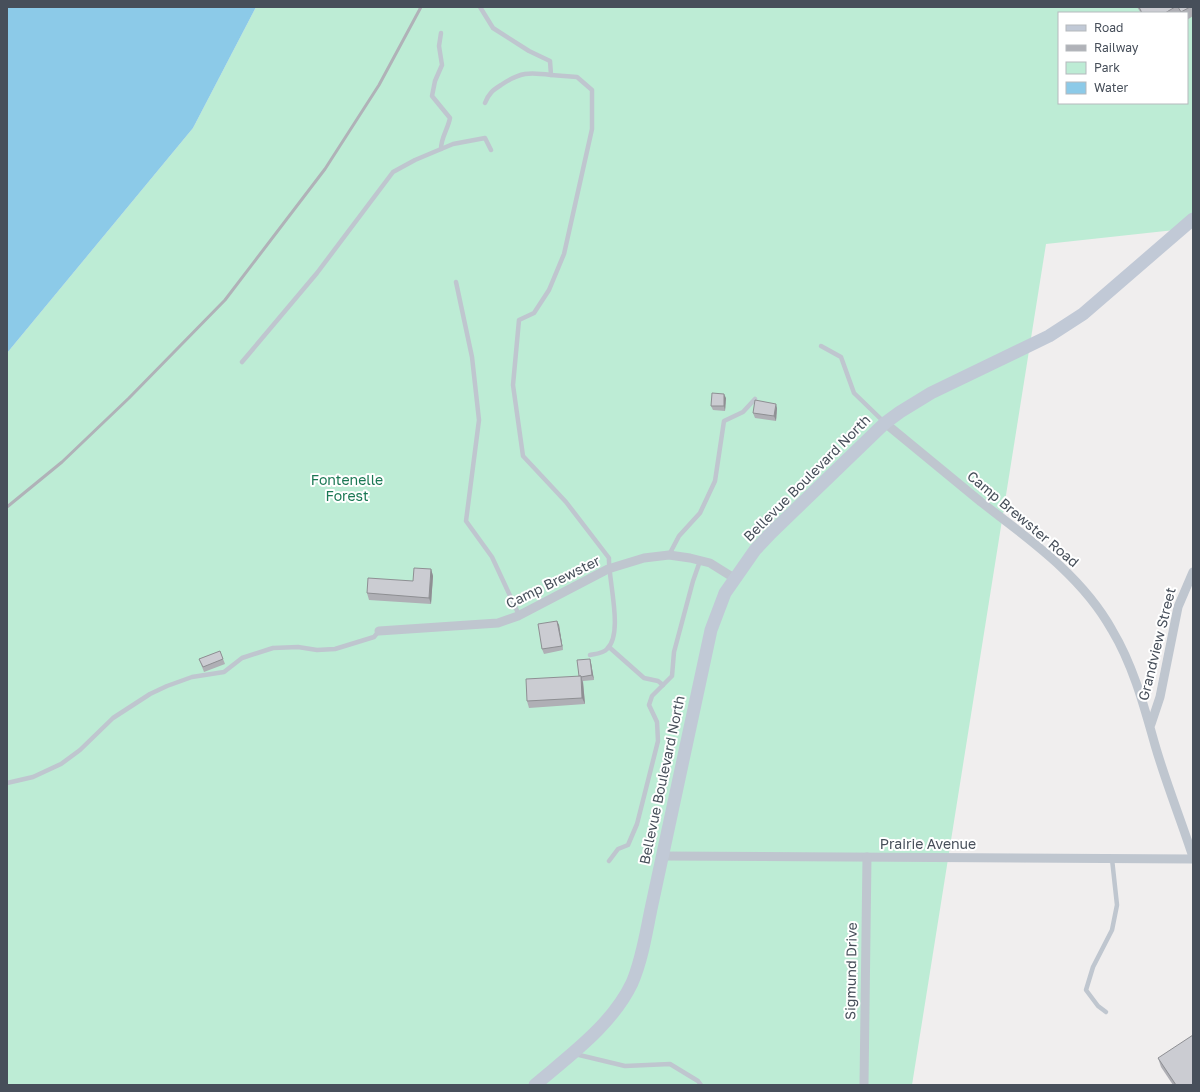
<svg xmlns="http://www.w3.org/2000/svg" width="1200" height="1092" viewBox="0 0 1200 1092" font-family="'Golos Text',sans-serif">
<rect width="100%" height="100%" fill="#f0eeee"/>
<!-- green -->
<path fill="#bdecd5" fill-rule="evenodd" d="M256 7H1193V228L1046 244 912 1085H7V353L193 128ZM1059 13H1187V103H1059Z"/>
<!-- water -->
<path fill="#8ccae8" d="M7 7H256L193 128 7 353Z"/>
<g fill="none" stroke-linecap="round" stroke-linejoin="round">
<!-- lane -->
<g stroke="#bfc6cf" stroke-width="4.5">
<path d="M480 7 493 28 529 51 550 61 551 75 577 77 592 90V129L564 254 549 290 534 313 519 320 513 385 523 456 566 502 609 558C608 580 624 633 607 649 604 653 595 654 590 655"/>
<path d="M441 33 439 46 442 65 435 81 432 96 450 118C448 129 441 137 441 149"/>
<path d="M485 103C489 93 493 90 501 85 520 72 529 72 551 75"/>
<path d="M456 282 472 357 479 420 466 521 492 557 519 615"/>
<path d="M821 346 841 357 854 393 884 422"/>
<path d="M242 362 317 273 393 172 415 160 453 144 485 138 491 150"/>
<path d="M669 555 679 536 700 513 715 481 724 421 743 412 755 399"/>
<path d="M609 647 644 678 658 681 663 685"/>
<path d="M7 783 33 777 61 764 80 750 113 718 150 694 167 686 192 677 224 672 242 658 273 648 298 647 317 650 335 649 374 637 379 631"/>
<path d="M609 861 618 849 628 845 637 824 658 741 657 722 649 705 652 696 672 676 674 652 693 581 700 561"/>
<path d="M1106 1012 1098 1006 1086 990 1093 967 1112 930 1117 905 1112 859"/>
<path d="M575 1054 625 1066 670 1064 698 1081 701 1085"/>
</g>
<!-- street -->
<g stroke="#bfc6cf" stroke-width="9">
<path d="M885 423C917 449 949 476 981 502 1029 539 1082 576 1112 630 1133 665 1144 706 1155 745 1166 783 1181 820 1193 857"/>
<path d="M379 631 498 623 518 616 608 569 644 558 669 555 690 558 710 563 734 578"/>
<path d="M1151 724 1160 697 1178 607 1193 572"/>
<path d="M662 856 1193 859"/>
<path d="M864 1085 867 857"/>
</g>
<!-- secondary -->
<path stroke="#c1c9d6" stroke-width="13" d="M535 1085C570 1055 612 1025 632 983 642 960 646 933 651 909L711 630 725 593 755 550 771 533 885 423 900 412 931 393 1049 336 1083 314 1193 219"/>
<!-- rail -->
<path stroke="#b0b2b8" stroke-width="3" d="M7 507 62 462 129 398 225 300 325 169 379 85 421 7"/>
</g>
<!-- wall -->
<g fill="#afafb5">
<path d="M1137 7H1193V16L1187 20V13H1141Z"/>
<path d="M726 398 725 411 713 410 711 406Z"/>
<path d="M777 408 776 421 755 418 753 413Z"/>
<path d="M431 569 433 576 431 604 369 600 367 593 413 581Z"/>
<path d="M557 621 559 625 563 650 544 654 542 649Z"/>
<path d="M220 651 225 664 204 672 199 659Z"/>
<path d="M590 659 591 663 594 680 583 681 585 704 529 708 527 701 579 676Z"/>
<path d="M1158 1058 1193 1085H1173L1161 1067Z"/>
</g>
<!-- shaded-wall -->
<g fill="#8e8f93">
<path d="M724 394 726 398 725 411 724 406Z"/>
<path d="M776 404 777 408 776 421 774 416Z"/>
<path d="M431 569 433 576 431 604 429 598Z"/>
<path d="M557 621 559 625 563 650 562 646Z"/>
<path d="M590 659 591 663 594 680 592 675Z"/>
<path d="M581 676 583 683 585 704 582 698Z"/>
</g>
<!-- building -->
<g fill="#cbccd2" stroke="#8e8f93">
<path d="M1139 7H1175L1165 13H1142Z"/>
<path d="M1178 7H1190L1181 12Z"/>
<path d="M712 393 724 394V406H711Z"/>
<path d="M755 400 776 404 774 416 753 413Z"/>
<path d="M414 568 431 569 429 598 367 593 368 578 413 581Z"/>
<path d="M557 621 562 646 542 649 538 624Z"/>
<path d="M220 651 223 659 203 667 199 659Z"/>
<path d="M590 659 592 675 581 677V676H579L577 660Z"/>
<path d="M581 676 582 698 527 701 526 679Z"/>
<path d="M1193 1035V1085H1176L1158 1058Z"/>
</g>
<g text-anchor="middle" stroke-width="4" stroke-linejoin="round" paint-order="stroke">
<!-- street labels -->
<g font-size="14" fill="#474f5a" stroke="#fff">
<text transform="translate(807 478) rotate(-45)" y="5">Bellevue Boulevard North</text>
<text transform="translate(1023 519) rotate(40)" y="5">Camp Brewster Road</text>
<text transform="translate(553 582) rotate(-26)" y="5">Camp Brewster</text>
<text transform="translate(1157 644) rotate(-76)" y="5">Grandview Street</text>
<text transform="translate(662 780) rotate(-78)" y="5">Bellevue Boulevard North</text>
<text x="928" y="849">Prairie Avenue</text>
<text transform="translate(851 971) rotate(-89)" y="5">Sigmund Drive</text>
</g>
<!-- park labels -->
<g font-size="14" fill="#1b7854" stroke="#fff">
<text x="347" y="485">Fontenelle<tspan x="347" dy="16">Forest</tspan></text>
</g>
</g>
<!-- border -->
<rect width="1200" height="1092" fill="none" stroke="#474f5a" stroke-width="16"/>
<!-- legend -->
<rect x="1058" y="12" width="130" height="92" fill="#ffffff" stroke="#b5b9bd"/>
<rect x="1066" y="25" width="20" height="6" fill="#c1c9d6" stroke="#b5b9bd"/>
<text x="1094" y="32" font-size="12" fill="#474f5a">Road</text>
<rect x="1066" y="45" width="20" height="6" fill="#b0b2b8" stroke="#b5b9bd"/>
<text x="1094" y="52" font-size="12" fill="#474f5a">Railway</text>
<rect x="1066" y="62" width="20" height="12" fill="#bdecd5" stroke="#b5b9bd"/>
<text x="1094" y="72" font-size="12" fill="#474f5a">Park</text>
<rect x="1066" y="82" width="20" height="12" fill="#8ccae8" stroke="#b5b9bd"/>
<text x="1094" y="92" font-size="12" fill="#474f5a">Water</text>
</svg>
